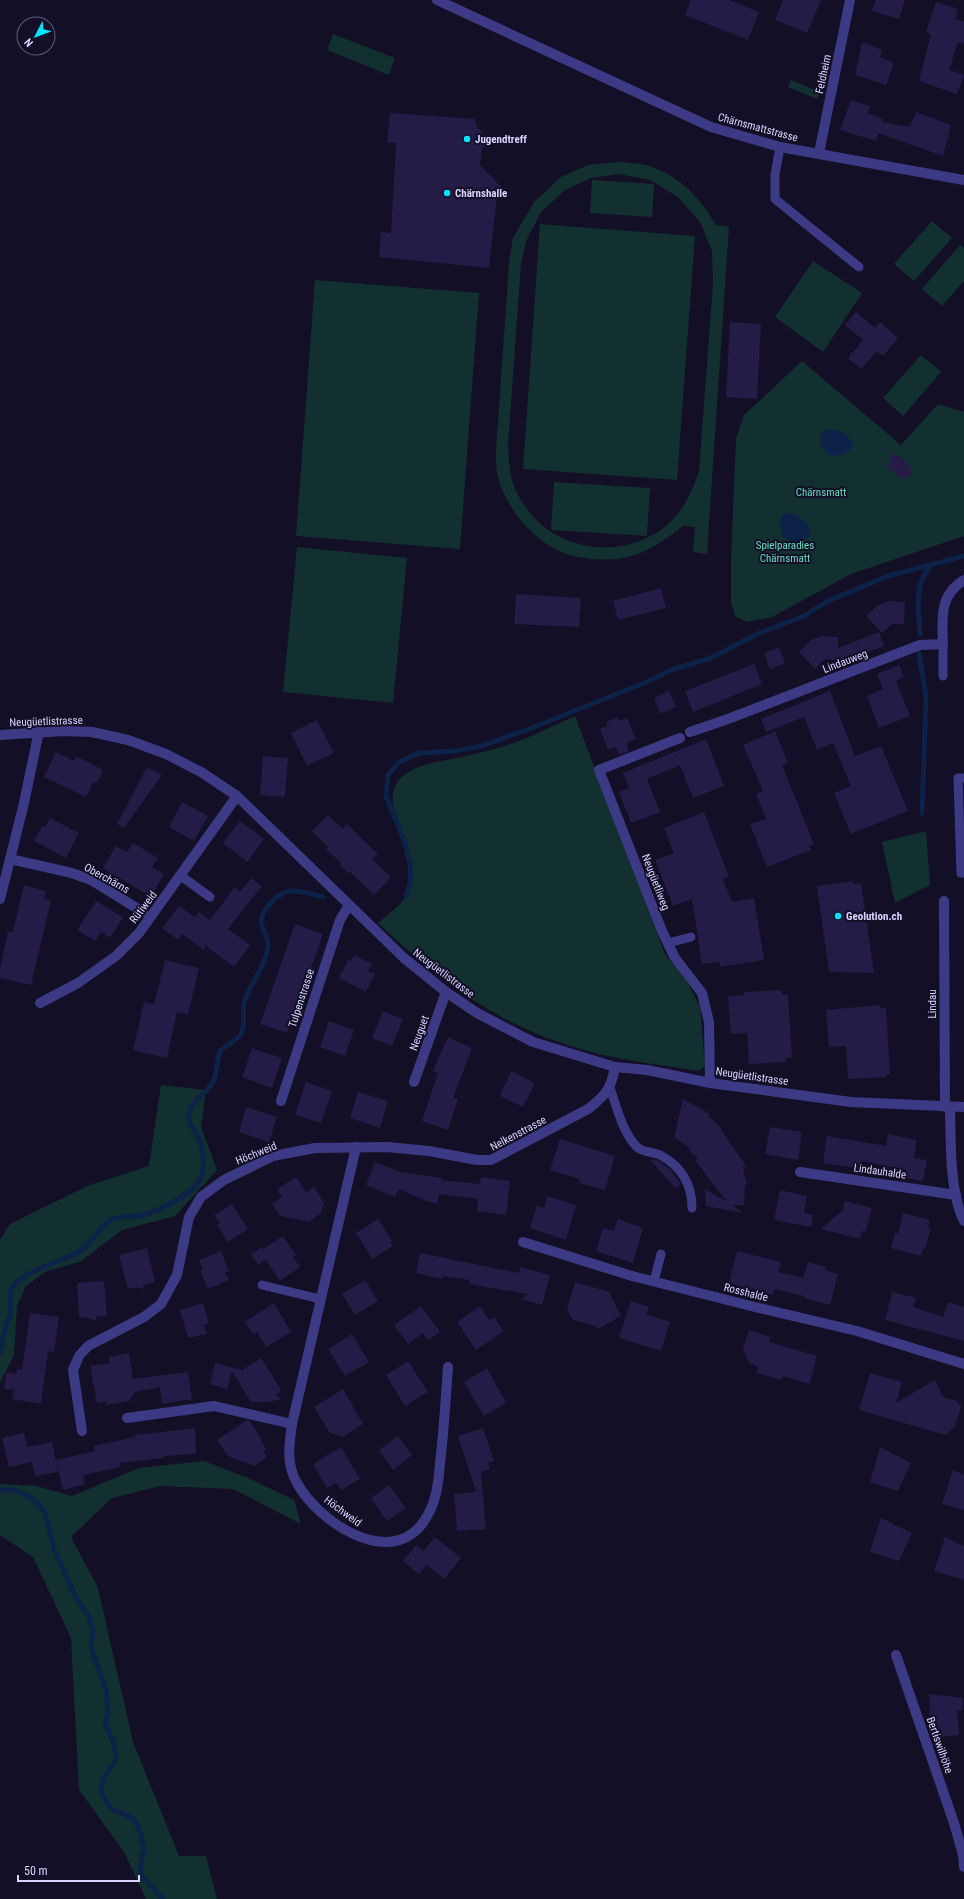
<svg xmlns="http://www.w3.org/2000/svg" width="964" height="1899" viewBox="0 0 964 1899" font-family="'Roboto Condensed',sans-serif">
<rect width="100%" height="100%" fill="#130f26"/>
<!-- green -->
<g fill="#12302f" fill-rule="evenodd">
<path d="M333 34 395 58 389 75 327 50Z"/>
<path d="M791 80 820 92 817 99 788 87Z"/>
<path d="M618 162C629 163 642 163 652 167 682 178 700 198 716 225L729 227 707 554 693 552 695 527 683 526C648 554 624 565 578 557 541 550 510 515 499 481 493 464 498 427 499 408 502 360 506 312 509 263L513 238 534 202 561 177 588 165ZM619 174 650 180 678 197 700 222 712 251 713 283 699 471C691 495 681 515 660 531 656 534 649 536 644 539 590 563 527 534 511 477 509 467 509 456 508 446L521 264 526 241 541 212 565 190 591 178Z"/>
<path d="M592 180 654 184 652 217 590 213Z"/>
<path d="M932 221 952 238 914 281 894 264Z"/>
<path d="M540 224 695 236 677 480 523 469Z"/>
<path d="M960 245 964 248V281L942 306 922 289Z"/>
<path d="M813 261 862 293 823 352 775 317Z"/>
<path d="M315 280 479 293 460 549 296 536Z"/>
<path d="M921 355 941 372 903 416 883 398Z"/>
<path d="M802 361 901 445 938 404 964 412V536L851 574 772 617 747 622 735 616 731 602V559L736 438 744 415Z"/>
<path d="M554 482 650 488 647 536 551 530Z"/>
<path d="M297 547 407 558 393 703 283 692Z"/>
<path d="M575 716 665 954 688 983 700 1007 705 1066 699 1071C663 1065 626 1061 591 1052 503 1029 443 984 378 923 388 914 402 905 408 893 429 856 370 803 403 776 422 761 444 762 466 756 483 752 500 748 516 742 536 735 555 725 575 716Z"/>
<path d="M926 831 930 885 895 903 882 842Z"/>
<path d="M161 1085 206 1090 201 1127 217 1170 175 1216 122 1230 80 1262 47 1271 26 1286 17 1306 14 1355 0 1383V1240L10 1224 87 1186 149 1166Z"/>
<path d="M204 1461 248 1478 294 1500 301 1524 233 1489 160 1486 112 1498 71 1537 98 1588 133 1742 179 1856H206L217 1899H146L124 1852 79 1790 71 1638 33 1557 0 1535V1484L36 1486 72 1496 139 1468Z"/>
</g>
<!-- water -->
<g fill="#0c2248">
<path d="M829 429C842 430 848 434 854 445 846 455 841 457 828 455L820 443 821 433Z"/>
<path d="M792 513C804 518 808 523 811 536 799 543 794 543 783 537L779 522 783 514Z"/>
</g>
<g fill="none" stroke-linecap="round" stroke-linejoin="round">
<!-- stream -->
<g stroke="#0c2248" stroke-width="5">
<path d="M920 634C919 607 913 587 931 565"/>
<path d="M919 653 926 697 922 813"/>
<path d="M406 896 411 881 410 864 404 840 386 796 388 775 399 762 419 753 455 751 481 746 529 729 649 681 671 670 711 658 757 634 804 616 828 601 888 576 964 556"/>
<path d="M0 1353 6 1324 11 1314 10 1292C20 1270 60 1263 79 1252 92 1244 98 1227 111 1220 119 1215 129 1218 138 1216 153 1214 190 1195 198 1183 206 1172 204 1151 199 1139 197 1133 190 1127 189 1120 187 1100 208 1095 214 1080 217 1071 217 1060 220 1051 226 1044 236 1042 241 1034 246 1025 242 1013 244 1004 249 984 265 968 268 948 269 938 262 930 261 921 261 915 265 910 269 905 287 884 299 891 323 897"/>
<path d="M0 1491 11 1489 24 1494 32 1498 45 1513 54 1549 75 1596 88 1615 93 1630 91 1648 106 1689 108 1713 105 1724 114 1743 116 1756 115 1762 103 1778 101 1792 104 1798 112 1809 130 1817 135 1821 141 1834 144 1849 140 1868 142 1876 163 1899"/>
</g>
</g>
<!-- building -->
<g fill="#241b47">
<path d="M691 0H729L759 12 748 40 685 15Z"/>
<path d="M783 0H821L807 33 775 20Z"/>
<path d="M876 0H905L899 19 872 11Z"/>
<path d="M936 2 958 9 955 19 964 22V44L958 42 949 70 964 75 957 94 919 81 931 34 926 32Z"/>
<path d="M862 42 882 50 880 57 894 63 886 85 855 75Z"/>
<path d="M851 100 870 106 868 113 883 119 882 122 910 127 916 112 951 125 943 156 878 133 876 141 840 130Z"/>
<path d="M390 113 475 119 476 125 490 142 482 148 480 165 504 190 497 196 489 268 379 257 381 232 391 233 396 143H387Z"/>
<path d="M856 312 875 328 880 322 898 338 883 356 877 351 861 369 848 358 863 340 845 325Z"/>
<path d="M730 322 761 324 757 399 726 397Z"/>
<path d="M893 453 902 458 908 464 913 474 900 479 891 469 886 467Z"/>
<path d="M661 588 666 608 618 620 613 601Z"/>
<path d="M516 594 581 598 579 627 514 624Z"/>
<path d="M889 601 905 602 904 624H892L882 633 866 616 878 605Z"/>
<path d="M879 632 884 646 845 661 825 659 815 669 799 652 811 640 822 636 838 637V648Z"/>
<path d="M779 647 785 663 770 669 764 653Z"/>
<path d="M754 664 762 684 693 712 685 691Z"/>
<path d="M899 665 904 677 896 681 910 716 879 728 867 696 883 689 877 674Z"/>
<path d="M669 691 676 707 660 714 654 698Z"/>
<path d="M830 691 855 756 881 746 908 811 851 834 834 793 851 786 833 743 817 750 804 717 766 732 761 719Z"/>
<path d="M618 717 619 721 627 718 636 739 626 743 629 751 619 755 616 747 608 750 600 729 607 726 606 722Z"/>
<path d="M317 720 334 753 307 766 291 733Z"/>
<path d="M775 731 788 763 782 765 814 844 809 846 811 850 767 867 750 824 766 819 756 794 763 791 743 745Z"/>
<path d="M706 739 724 786 693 798 680 765 647 779 660 812 631 823 619 792 629 788 623 773Z"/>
<path d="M56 752 74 761 76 756 103 770 97 783 93 782 86 797 44 777Z"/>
<path d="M263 756 288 758 285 797 260 795Z"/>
<path d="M147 767 162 775 124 828 117 824Z"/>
<path d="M182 802 208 816 194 841 169 827Z"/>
<path d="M704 812 729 877 723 879 732 902 754 898 764 960 720 967 719 962 702 964 692 899 673 906 655 860 674 853 664 828Z"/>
<path d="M328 815 343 829 347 824 378 854 372 859 391 877 374 895 350 872 348 873 340 865 341 863 326 849 328 847 312 831Z"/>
<path d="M50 818 79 833 66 858 34 841 42 826 45 827Z"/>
<path d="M240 821 264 839 247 862 223 843Z"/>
<path d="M133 843 158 858 152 867 164 874 151 897 103 868 116 846 127 852Z"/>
<path d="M251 878 262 886 228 929 250 945 234 967 205 945 204 950 182 934 178 940 162 928 179 906 195 917 199 912 210 920 235 887 240 892Z"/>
<path d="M853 881V884L861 883 874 973 829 972 817 886Z"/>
<path d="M24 885 46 891 44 899 51 900 31 985 0 978V969L8 931 13 932Z"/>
<path d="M96 901 123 917 110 938 101 932 95 941 77 930Z"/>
<path d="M295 924 323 934 304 988 309 990 299 1017 293 1014 287 1033 260 1024Z"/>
<path d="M354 955 372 964 368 971 375 974 366 992 339 978 348 960 351 961Z"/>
<path d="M165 960 199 968 188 1015 177 1012 167 1058 133 1050 144 1002 154 1004Z"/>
<path d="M781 990 782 995 788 994 792 1057 786 1058V1062L749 1064 747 1033 731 1034 728 996 745 995 744 992Z"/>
<path d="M880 1005V1008H886L890 1074 886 1075V1077L848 1079 846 1046 829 1047 826 1010Z"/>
<path d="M383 1011 403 1019 392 1046 372 1038Z"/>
<path d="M329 1021 354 1030 345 1056 320 1047Z"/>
<path d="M448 1037 472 1048 453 1098 458 1099 448 1130 422 1121 438 1073 433 1071Z"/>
<path d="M252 1048 282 1058 272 1088 242 1077Z"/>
<path d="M511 1071 535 1083 523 1107 500 1096Z"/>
<path d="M306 1082 332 1091 321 1123 295 1115Z"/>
<path d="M358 1092 388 1101 380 1128 350 1118Z"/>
<path d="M683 1099 710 1114 708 1116 722 1128 721 1130 746 1166 743 1167 747 1185H745L744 1205H732L743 1213 706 1206 705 1189 726 1201 695 1160 698 1158 689 1151 691 1149 674 1137Z"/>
<path d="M246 1107 277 1117 269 1142 239 1132Z"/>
<path d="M770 1127 802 1132 798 1160 765 1154Z"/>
<path d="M888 1134 917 1140 914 1158 927 1160 923 1181 905 1178 906 1170 862 1161 861 1169 823 1163 827 1136 886 1146Z"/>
<path d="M560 1139 615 1156 605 1190 579 1183 580 1179 550 1170Z"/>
<path d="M651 1159 657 1160 670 1169 681 1184 675 1188 650 1160Z"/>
<path d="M375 1162 400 1172 442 1178 441 1180 480 1184 481 1177 510 1181 506 1215 477 1211 478 1199 439 1194 437 1204 426 1201 399 1189 395 1197 366 1185Z"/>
<path d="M296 1177 306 1193 314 1187 324 1203 321 1213 309 1222 280 1216 272 1204 282 1197 277 1189Z"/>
<path d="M780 1190 807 1196 804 1213 813 1215 811 1227 774 1220Z"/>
<path d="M547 1196 576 1205 566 1240 530 1228 537 1206 544 1208Z"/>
<path d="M845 1201 872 1208 866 1232 862 1231 860 1239 821 1229 843 1210Z"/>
<path d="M232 1204 248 1229 228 1242 217 1225 220 1223 214 1215Z"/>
<path d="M903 1213 930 1220 928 1227 931 1228 925 1249H923L921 1256 891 1248 895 1233 898 1234Z"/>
<path d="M378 1219 392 1241 390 1242 393 1246 372 1259 356 1233Z"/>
<path d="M618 1219 643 1228 633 1263 596 1251 603 1228 614 1231Z"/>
<path d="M283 1236 296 1255 293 1257 300 1267 280 1281 266 1260 258 1265 251 1254 262 1247 263 1249Z"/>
<path d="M147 1248 155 1282 144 1285 143 1289 136 1287 128 1289 119 1255Z"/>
<path d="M221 1251 229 1271 225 1272 229 1280 208 1289 200 1270 203 1269 199 1260Z"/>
<path d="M737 1251 781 1262 778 1272 803 1278 808 1262 826 1267 825 1270 838 1274 830 1305 807 1299 804 1296 774 1289 773 1295 729 1283Z"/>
<path d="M420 1253 519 1273 520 1267 550 1275 542 1305 521 1299 528 1294 469 1284 470 1280 443 1276V1279L416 1273Z"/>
<path d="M365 1280 378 1301 355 1315 342 1294Z"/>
<path d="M104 1281 107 1316H97L95 1321 86 1317 79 1318 77 1283Z"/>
<path d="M575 1282 609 1292 621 1316 598 1329 595 1326 573 1320 567 1310Z"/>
<path d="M892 1292 916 1298 913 1307 943 1317 948 1302 964 1307V1341L885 1320Z"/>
<path d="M631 1301 649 1307 646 1314 670 1322 661 1351 619 1338Z"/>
<path d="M203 1303 209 1323 204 1325 207 1334 188 1338 180 1310Z"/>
<path d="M274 1303 291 1332 266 1347 257 1332 253 1334 245 1322Z"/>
<path d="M421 1306 440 1332 428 1340 423 1333 408 1344 394 1325Z"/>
<path d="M480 1306 489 1320 494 1317 504 1331 476 1350 457 1322Z"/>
<path d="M30 1313 59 1317 54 1352 48 1351 41 1404 12 1399 14 1390 4 1389 7 1372 16 1374 17 1369 22 1370Z"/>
<path d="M749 1330 770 1337 769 1342 817 1356 810 1384 783 1376 782 1380 757 1373 758 1367 749 1363 743 1348Z"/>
<path d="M352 1334 369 1362 345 1376 328 1349Z"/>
<path d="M129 1353 133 1379 188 1372 192 1399 162 1404 160 1387 135 1392 129 1401 106 1405V1401L97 1403 90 1366 110 1363 109 1357Z"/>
<path d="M261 1358 281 1390 276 1395 281 1399 269 1402H251L232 1371 227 1389 210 1384 215 1363 242 1370Z"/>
<path d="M408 1361 428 1392 405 1406 386 1375Z"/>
<path d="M487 1368 506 1403 484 1416 464 1382Z"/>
<path d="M870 1373 902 1382 896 1403 935 1380 943 1397 957 1401 961 1407 955 1427 945 1435 859 1410Z"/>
<path d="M343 1389 363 1424 343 1437 330 1433 314 1407Z"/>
<path d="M247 1420 250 1421 259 1435 266 1450 263 1451 267 1457 254 1466 228 1456 217 1440Z"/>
<path d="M195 1428 196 1454 164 1456V1458L119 1463 120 1467 83 1475 85 1484 63 1490 56 1460 95 1451 94 1446 135 1437V1435Z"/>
<path d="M483 1428 494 1461 488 1463 490 1469 481 1472 486 1529 457 1531 454 1494 476 1492 458 1436Z"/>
<path d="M24 1433 27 1447 52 1442 58 1472 35 1476 32 1462 9 1467 2 1438Z"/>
<path d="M398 1436 412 1455 393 1470 379 1450Z"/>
<path d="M341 1447 360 1479 341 1490 336 1483 327 1488 313 1464Z"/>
<path d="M880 1447 911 1463 898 1491 870 1482Z"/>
<path d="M953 1470 964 1475V1510L942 1504Z"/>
<path d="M389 1485 406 1508 387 1521 371 1498Z"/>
<path d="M881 1518 912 1533 899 1561 870 1552Z"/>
<path d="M435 1537 461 1558 444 1579 427 1565 419 1574 403 1561 416 1545 423 1551Z"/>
<path d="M945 1537 964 1546V1580L934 1571Z"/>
<path d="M929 1694 963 1698 962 1710H957L959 1735 931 1738Z"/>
</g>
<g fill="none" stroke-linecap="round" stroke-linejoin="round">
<!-- lane -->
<g stroke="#3d3a85" stroke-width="9">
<path d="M780 147 775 175V199L859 267"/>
<path d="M943 644V676"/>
<path d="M964 778H958L961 873H964"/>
<path d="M181 876 210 897"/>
<path d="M668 943 691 937"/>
<path d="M610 1088C617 1107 622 1132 637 1147 642 1152 653 1152 660 1155 681 1166 692 1184 692 1208"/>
<path d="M654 1281 661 1254"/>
<path d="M262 1285 320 1299"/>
</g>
<!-- street -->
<g stroke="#3d3a85" stroke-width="10">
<path d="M437 0 711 127 780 147 964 180"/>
<path d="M819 153 850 0"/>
<path d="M690 732 728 719 920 645 943 644C942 619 939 595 964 580"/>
<path d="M0 735 64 731 92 732 128 740 166 754 201 772 237 796 404 958 446 992 477 1013 533 1042 615 1067 647 1070 710 1083 851 1102 964 1107"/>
<path d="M680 738 599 770 662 931 675 958 702 993 709 1022 710 1083"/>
<path d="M10 859 72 873 91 880 143 912"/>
<path d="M0 899 24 803 39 731"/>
<path d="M944 901 945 1107"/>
<path d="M40 1003 78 983 116 956 139 933 237 796"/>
<path d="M414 1082 446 992"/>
<path d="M281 1101 340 920 349 905"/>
<path d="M950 1107C951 1140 949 1192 964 1221"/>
<path d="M356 1147 292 1424C289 1445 286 1464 297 1483 317 1520 387 1569 422 1524 427 1517 433 1506 435 1497 439 1484 439 1469 441 1455 444 1426 446 1396 448 1367"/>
<path d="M800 1172 956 1195"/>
<path d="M523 1242 632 1276 759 1308 857 1331 964 1364"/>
<path d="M127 1418 214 1406 292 1424"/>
<path d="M82 1431 73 1370 79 1356 88 1346 144 1317 161 1304 177 1275 189 1217 201 1197 224 1180 273 1156 315 1148 387 1147 429 1151 477 1160H491L588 1109C606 1095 611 1089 615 1067"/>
<path d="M896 1655 954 1823 963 1855 964 1867"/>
</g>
</g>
<!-- markers -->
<g fill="#00e5ff" stroke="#130f26" stroke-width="1.5">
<circle cx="467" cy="139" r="4"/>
<circle cx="447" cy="193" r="4"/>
<circle cx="838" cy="916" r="4"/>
</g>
<g text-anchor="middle" stroke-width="4" stroke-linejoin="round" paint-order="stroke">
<!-- street labels -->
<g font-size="11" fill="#d9d4ff" stroke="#130f26">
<text transform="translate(823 74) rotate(-78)" y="4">Feldheim</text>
<text transform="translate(758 127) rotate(15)" y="4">Chärnsmattstrasse</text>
<text transform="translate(845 661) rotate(-21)" y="4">Lindauweg</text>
<text transform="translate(46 721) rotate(-2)" y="4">Neugüetlistrasse</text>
<text transform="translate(107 878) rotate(29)" y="4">Oberchärns</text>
<text transform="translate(656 882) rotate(69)" y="4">Neugüetliweg</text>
<text transform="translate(143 907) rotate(-53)" y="4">Rütiweid</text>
<text transform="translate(444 973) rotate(37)" y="4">Neugüetlistrasse</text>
<text transform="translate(301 998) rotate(-72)" y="4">Tulpenstrasse</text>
<text transform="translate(932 1004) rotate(-90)" y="4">Lindau</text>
<text transform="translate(419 1033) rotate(-70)" y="4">Neuguet</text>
<text transform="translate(752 1076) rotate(8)" y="4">Neugüetlistrasse</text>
<text transform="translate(518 1133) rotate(-28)" y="4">Nelkenstrasse</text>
<text transform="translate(256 1153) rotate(-22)" y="4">Höchweid</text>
<text transform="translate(880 1171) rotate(8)" y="4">Lindauhalde</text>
<text transform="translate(746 1292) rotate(14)" y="4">Rosshalde</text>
<text transform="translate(343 1511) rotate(36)" y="4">Höchweid</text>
<text transform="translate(940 1745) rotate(71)" y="4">Bertiswilhöhe</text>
</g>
<!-- poi labels -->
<g font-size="11" font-weight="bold" fill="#d9d4ff" stroke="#130f26" text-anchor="start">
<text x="475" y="143">Jugendtreff</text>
<text x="455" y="197">Chärnshalle</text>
<text x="846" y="920">Geolution.ch</text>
</g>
<!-- park labels -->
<g font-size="11" fill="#5fe0c0" stroke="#130f26">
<text x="821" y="496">Chärnsmatt</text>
<text x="785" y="549">Spielparadies<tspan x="785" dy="13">Chärnsmatt</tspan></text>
</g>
</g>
<!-- north arrow -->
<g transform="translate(36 36) rotate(228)"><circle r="19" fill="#130f26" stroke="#625e7d"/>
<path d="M0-3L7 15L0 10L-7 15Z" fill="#00e5ff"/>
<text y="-6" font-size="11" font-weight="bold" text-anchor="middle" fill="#d9d4ff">N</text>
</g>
<!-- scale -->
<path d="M18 1875v6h121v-6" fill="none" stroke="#d9d4ff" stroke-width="2"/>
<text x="24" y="1875" font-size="12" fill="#d9d4ff" stroke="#130f26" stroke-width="3" paint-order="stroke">50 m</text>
</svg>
